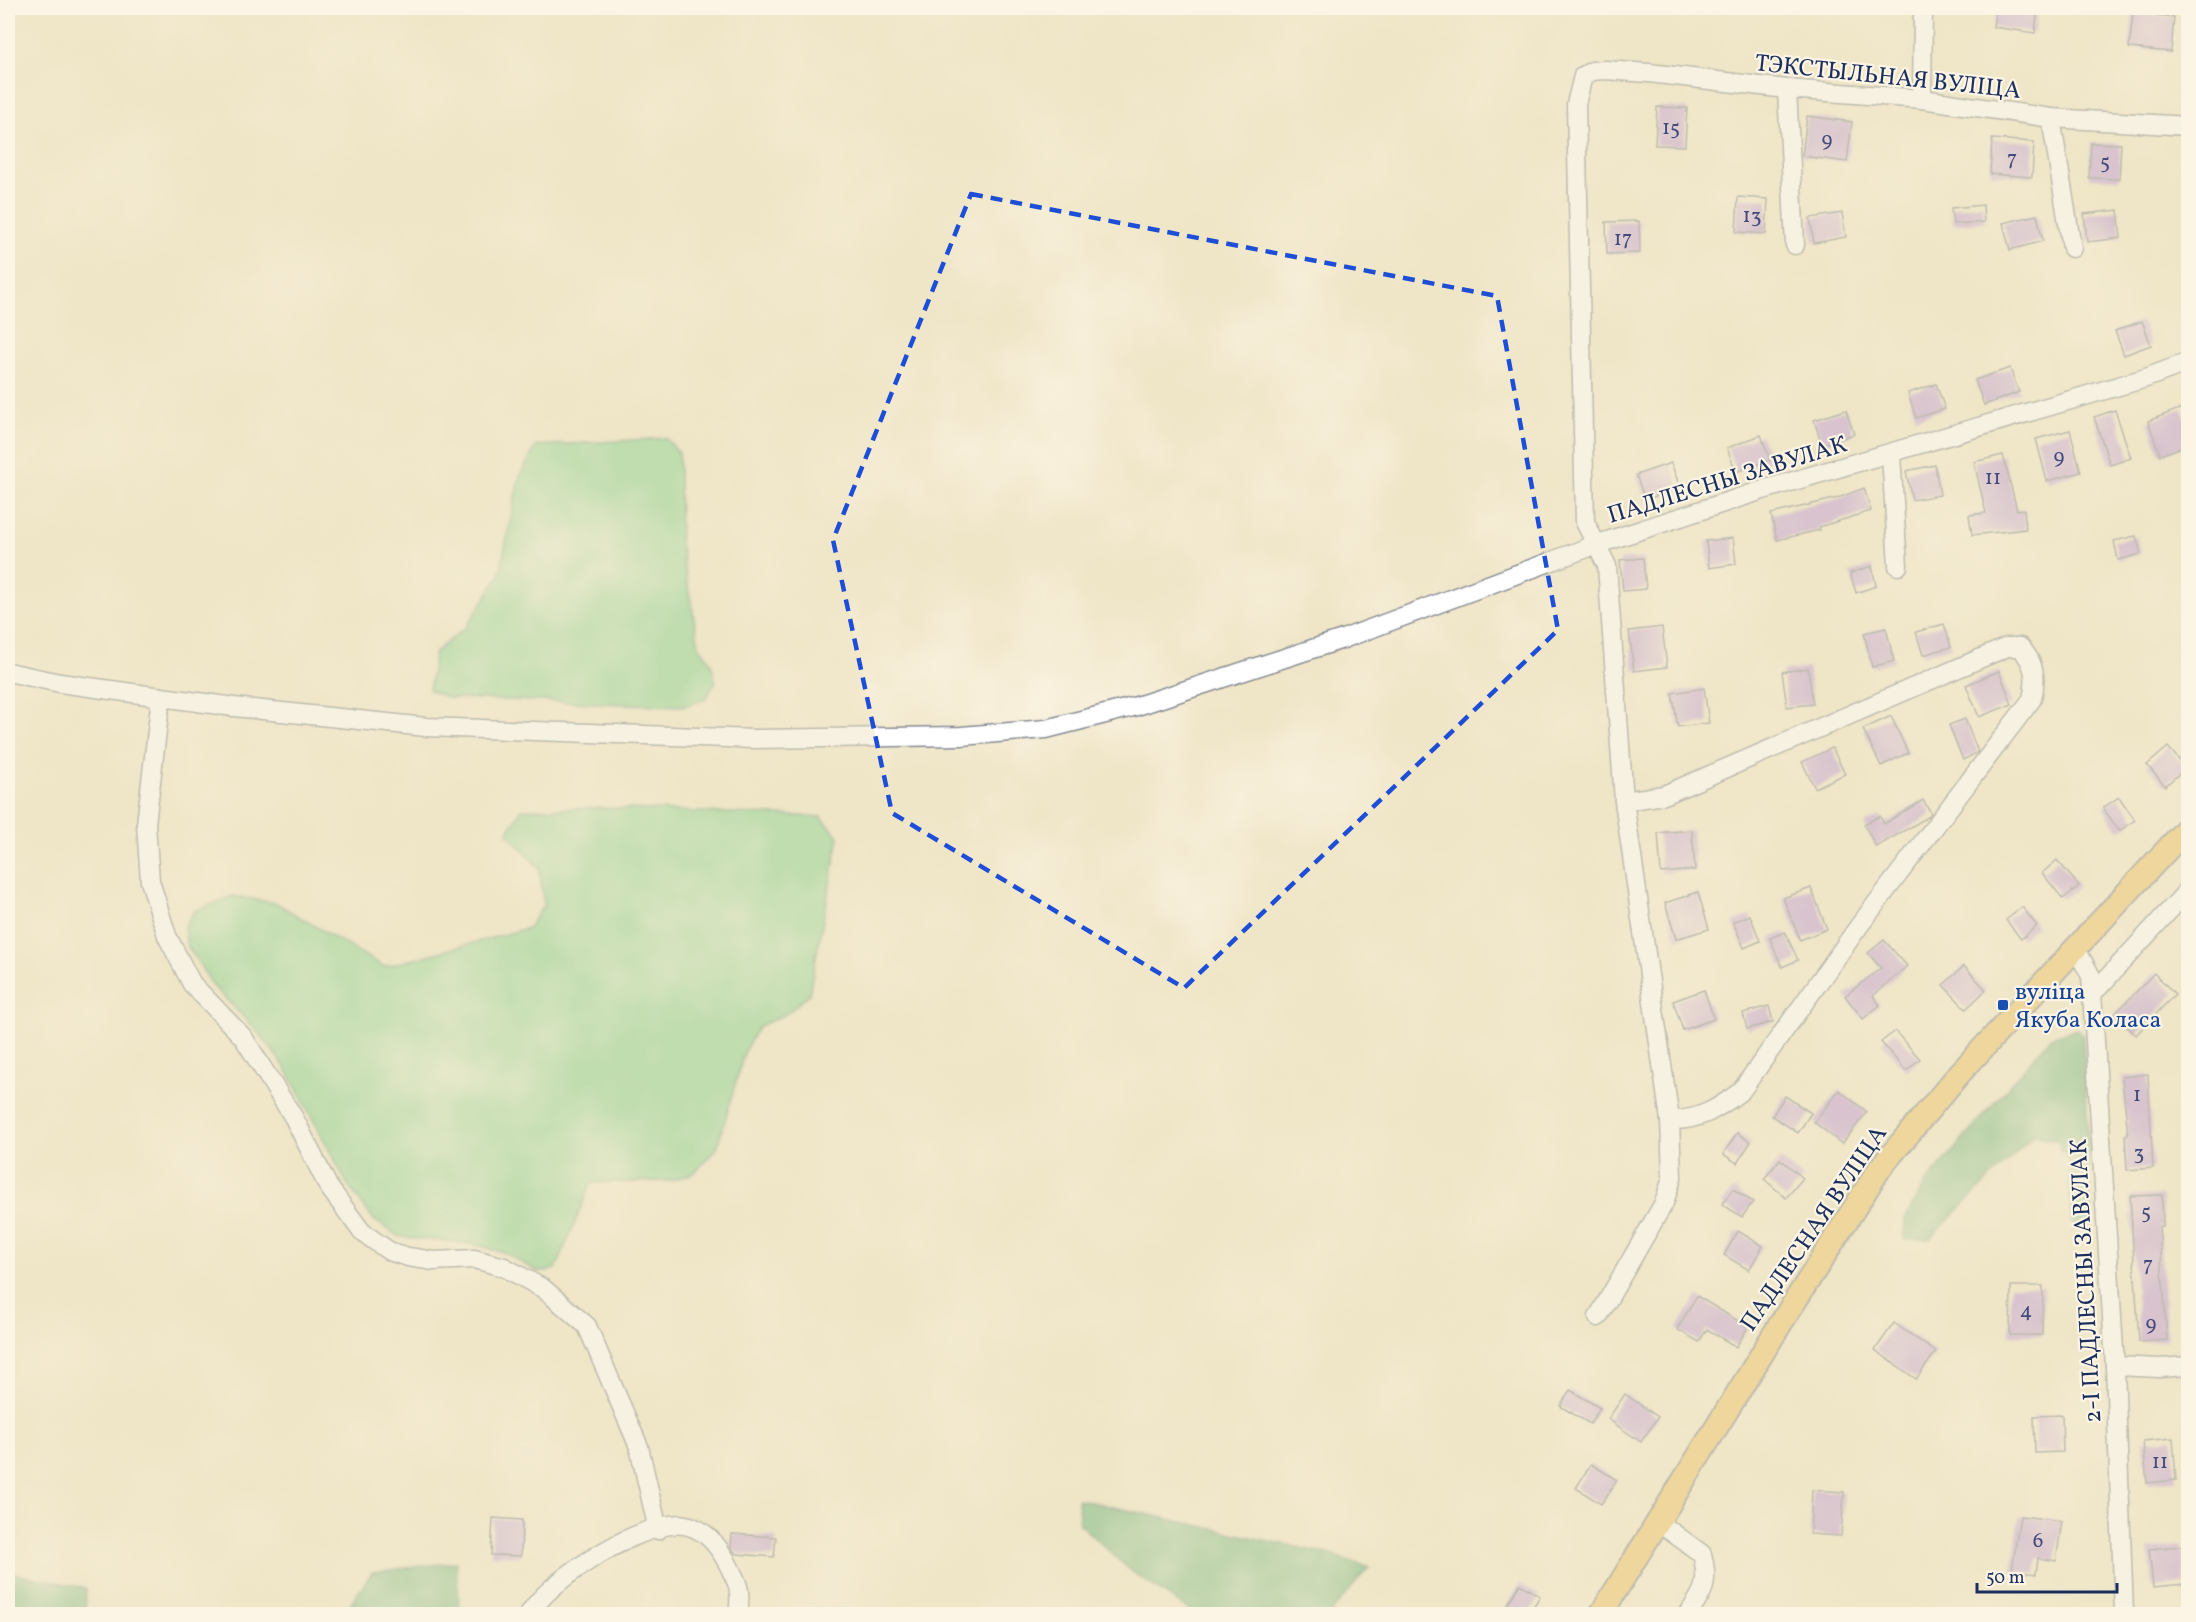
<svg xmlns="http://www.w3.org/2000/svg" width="2196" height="1622" viewBox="0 0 2196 1622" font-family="Vollkorn,serif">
<rect width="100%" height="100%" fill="#fcf5e5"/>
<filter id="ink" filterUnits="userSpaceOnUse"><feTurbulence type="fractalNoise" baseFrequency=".0167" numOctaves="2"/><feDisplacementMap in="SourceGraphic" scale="12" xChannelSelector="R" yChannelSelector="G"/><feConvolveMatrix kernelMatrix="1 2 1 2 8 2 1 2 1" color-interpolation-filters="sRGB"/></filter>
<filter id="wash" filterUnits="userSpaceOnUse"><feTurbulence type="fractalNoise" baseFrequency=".008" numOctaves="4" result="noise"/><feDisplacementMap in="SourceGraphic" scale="24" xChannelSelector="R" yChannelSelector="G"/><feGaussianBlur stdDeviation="1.35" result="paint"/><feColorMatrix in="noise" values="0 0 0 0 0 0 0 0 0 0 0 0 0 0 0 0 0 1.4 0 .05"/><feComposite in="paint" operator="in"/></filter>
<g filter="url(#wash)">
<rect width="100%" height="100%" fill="#efe5c7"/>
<!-- green -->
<g fill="#85d291" stroke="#508078" stroke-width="1.5">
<path d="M666 438 679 453 680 542 699 646 711 662 716 682 705 699 685 706 448 698 429 690 435 652 466 627 499 577 519 478 536 446Z"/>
<path d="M604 808 821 817 839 837 809 994 787 1013 758 1027 745 1050 717 1148 694 1173 670 1181 591 1183 556 1269 538 1272 505 1253 473 1244 400 1237 374 1220 349 1187 285 1067 260 1034 213 986 187 945 184 927 194 911 233 896 276 903 384 967 528 928 544 905 539 868 507 833 522 809Z"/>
</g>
<!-- forest -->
<g fill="#6cb47b" stroke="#44726c" stroke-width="1.5">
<path d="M2076 1029 2083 1035 2093 1222 2081 1228 2072 1223 2068 1162 2057 1141 2034 1135 1929 1239 1904 1240 1905 1219 1924 1185 2051 1037Z"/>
<path d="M1078 1499 1324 1553 1369 1567 1330 1614H1195L1132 1572 1079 1524Z"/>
<path d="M456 1562 460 1614H344L372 1572Z"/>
<path d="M8 1572 86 1588V1614H8Z"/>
</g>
<g id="blocks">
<!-- building -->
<g fill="#bc99d8">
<path d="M1996 8H2038L2035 33 1993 27Z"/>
<path d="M2133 13 2174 17 2171 52 2129 48Z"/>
<path d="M1657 107 1687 108 1685 146 1655 145Z"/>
<path d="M1807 116 1852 122 1847 162 1802 156Z"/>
<path d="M1992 139 2034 142 2032 177 1990 174Z"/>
<path d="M2091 143 2121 144 2119 179 2089 178Z"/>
<path d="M1738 197 1768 199 1766 234 1736 232Z"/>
<path d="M1983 205 1984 222 1953 224 1951 208Z"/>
<path d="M2118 210 2121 238 2087 242 2084 214Z"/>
<path d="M1842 213 1846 237 1814 243 1810 218Z"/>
<path d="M2037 215 2043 241 2010 250 2003 223Z"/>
<path d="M1639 221 1640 253 1607 254 1606 222Z"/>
<path d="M2142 321 2151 345 2124 355 2115 331Z"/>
<path d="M2010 368 2019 392 1984 405 1975 380Z"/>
<path d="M1936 384 1945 409 1916 418 1908 393Z"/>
<path d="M2182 408 2188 426V445L2160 455 2148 421Z"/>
<path d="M1846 410 1854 434 1822 445 1814 420Z"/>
<path d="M2115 410 2131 458 2110 465 2094 417Z"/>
<path d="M2070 430 2081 472 2047 481 2036 439Z"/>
<path d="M1761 435 1770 460 1736 472 1727 448Z"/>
<path d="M2003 455 2017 510 2024 509 2026 529 1972 535 1969 515 1986 513 1974 462Z"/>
<path d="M1671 463 1680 487 1645 500 1636 475Z"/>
<path d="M1935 465 1940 495 1912 500 1906 471Z"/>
<path d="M1864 488 1871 511 1819 527 1820 530 1777 540 1771 514 1838 498Z"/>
<path d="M2136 536 2141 554 2118 560 2114 541Z"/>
<path d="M1733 538 1736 564 1709 568 1706 541Z"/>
<path d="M1643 558 1646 589 1623 591 1620 560Z"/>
<path d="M1872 566 1876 586 1856 593 1850 573Z"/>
<path d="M1944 624 1951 647 1923 655 1916 632Z"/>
<path d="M1662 627 1667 667 1634 671 1629 631Z"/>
<path d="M1886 628 1894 661 1872 667 1864 633Z"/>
<path d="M1808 668 1813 704 1787 707 1782 672Z"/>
<path d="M1999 671 2012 704 1979 717 1966 685Z"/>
<path d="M1704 688 1709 723 1678 727 1672 693Z"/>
<path d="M1891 716 1908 753 1881 766 1863 729Z"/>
<path d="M1965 719 1978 752 1963 760 1949 725Z"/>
<path d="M2168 747 2186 768 2165 786 2147 765Z"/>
<path d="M1832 748 1845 774 1815 788 1802 762Z"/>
<path d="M2119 797 2135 820 2119 831 2103 808Z"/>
<path d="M1923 800 1931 813 1928 817 1876 847 1864 824 1880 816 1884 824Z"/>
<path d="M1692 830 1695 870 1661 873 1658 833Z"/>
<path d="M2057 860 2079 886 2063 899 2042 873Z"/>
<path d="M1811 888 1827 929 1800 940 1783 898Z"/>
<path d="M1698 892 1709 929 1676 939 1665 903Z"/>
<path d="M2022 907 2037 926 2021 939 2006 920Z"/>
<path d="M1750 915 1760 941 1744 948 1733 922Z"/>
<path d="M1785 932 1798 960 1782 967 1770 938Z"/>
<path d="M1884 940 1907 966 1873 996 1880 1005 1863 1019 1845 996 1881 968 1868 953Z"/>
<path d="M1964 966 1986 990 1966 1009 1943 985Z"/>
<path d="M2154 973 2175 994 2136 1035 2114 1015Z"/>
<path d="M1704 990 1714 1019 1683 1030 1673 1001Z"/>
<path d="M1769 1006 1773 1022 1747 1029 1743 1013Z"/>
<path d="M1895 1031 1920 1059 1906 1071 1881 1042Z"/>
<path d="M2148 1074 2153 1168 2127 1170 2125 1135H2128L2122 1077Z"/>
<path d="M1839 1090 1867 1112 1842 1144 1814 1122Z"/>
<path d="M1785 1096 1811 1113 1798 1133 1772 1116Z"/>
<path d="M1737 1133 1751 1142 1737 1163 1723 1154Z"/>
<path d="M1780 1159 1803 1178 1786 1198 1764 1179Z"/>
<path d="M1733 1189 1753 1202 1742 1217 1722 1204Z"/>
<path d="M2162 1195 2163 1226H2159L2167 1340 2139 1342 2130 1196Z"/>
<path d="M1738 1231 1763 1246 1749 1270 1724 1255Z"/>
<path d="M2011 1286H2043L2042 1335H2010Z"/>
<path d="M1697 1296 1748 1327 1736 1347 1707 1329 1699 1342 1677 1329Z"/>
<path d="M1894 1323 1936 1352 1916 1379 1875 1350Z"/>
<path d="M1570 1390 1600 1408 1590 1424 1560 1406Z"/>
<path d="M1625 1394 1658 1417 1641 1442 1608 1419Z"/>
<path d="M2062 1415 2063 1452 2035 1453 2034 1416Z"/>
<path d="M2173 1438 2176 1480 2147 1483 2143 1441Z"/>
<path d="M1591 1464 1617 1480 1601 1504 1576 1488Z"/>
<path d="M1812 1490 1844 1492 1841 1536 1810 1534Z"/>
<path d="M2020 1516 2062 1521 2056 1561 2038 1558 2036 1574 2012 1571Z"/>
<path d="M493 1518 522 1520 521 1556 491 1555Z"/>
<path d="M732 1534 776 1537 774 1557 736 1554 731 1547Z"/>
<path d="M2182 1546 2185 1584 2153 1587 2149 1549Z"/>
<path d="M1520 1584 1540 1596 1529 1614H1502Z"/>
</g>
</g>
</g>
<g filter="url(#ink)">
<use href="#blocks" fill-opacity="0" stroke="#858a92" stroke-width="1.5"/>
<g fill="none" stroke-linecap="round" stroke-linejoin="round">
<!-- minor casing -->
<g stroke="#858a92" stroke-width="21">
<g id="minor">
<path d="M1787 89 1795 245"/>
<path d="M1922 99 1923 8"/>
<path d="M2051 118 2072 248"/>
<path d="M1891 454 1898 566"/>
<path d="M8 672 60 683 234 707 426 727 754 739 961 736 1046 729 1137 706 1343 639 1595 545 1763 490 2146 378 2188 362"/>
<path d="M161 697 146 824 150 881 167 936 192 984 243 1037 294 1118 328 1186 362 1232 389 1251 408 1257 434 1261 474 1259 504 1267 544 1289 587 1326 639 1447 658 1530"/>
<path d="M2076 949 2091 976 2115 1366 2124 1614"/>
<path d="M2092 989 2098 988 2188 890"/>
<path d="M1670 1120 1624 801 1607 566 1585 522 1576 104 1583 76 1592 71 1605 70 1649 73 1787 89 1922 99 2051 118 2188 126"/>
<path d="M1598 1317 1664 1203 1672 1178 1670 1120C1699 1121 1719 1108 1741 1091L1859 926 2032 699C2037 678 2035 663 2020 647H2007L1664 795 1624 801"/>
<path d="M2115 1366 2160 1368 2188 1366"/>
<path d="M1658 1522 1702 1554C1709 1582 1705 1591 1688 1614"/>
<path d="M529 1614C552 1578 627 1532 670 1525 701 1520 720 1546 731 1570 734 1577 739 1585 739 1592 740 1599 739 1607 738 1614"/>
</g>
</g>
<!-- major casing -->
<g stroke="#858a92" stroke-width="26">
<path id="major" d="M1601 1614 1781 1323 1880 1168 1959 1074 2188 827"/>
</g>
<!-- minor -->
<use href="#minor" stroke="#fff" stroke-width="18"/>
<!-- major -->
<use href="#major" stroke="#efc469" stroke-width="22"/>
</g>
</g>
<!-- marked area -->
<path d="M0 0H2196V1622H0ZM971 194 1497 296 1558 630 1184 988 892 813 833 540Z" fill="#efe5c7" fill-opacity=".55" fill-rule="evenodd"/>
<path fill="none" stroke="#1d4ed8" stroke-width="4.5" stroke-dasharray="12 8" stroke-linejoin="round" d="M971 194 1497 296 1558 630 1184 988 892 813 833 540Z"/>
<!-- markers -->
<rect fill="#1a4fb4" stroke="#fcf5e5" stroke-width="2" x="1997" y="999" width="12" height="12" rx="3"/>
<g text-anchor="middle" stroke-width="4.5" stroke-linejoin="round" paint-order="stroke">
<!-- number labels -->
<g font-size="21" fill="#434a7c">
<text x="1671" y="134">15</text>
<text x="1827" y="146">9</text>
<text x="2012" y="165">7</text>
<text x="2105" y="168">5</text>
<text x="1752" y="222">13</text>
<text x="1623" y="245">17</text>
<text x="2059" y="463">9</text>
<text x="1993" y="484">11</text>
<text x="2137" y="1101">1</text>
<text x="2139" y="1159">3</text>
<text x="2146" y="1218">5</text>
<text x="2148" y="1271">7</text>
<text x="2026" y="1317">4</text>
<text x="2151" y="1330">9</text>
<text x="2160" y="1468">11</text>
<text x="2038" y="1547">6</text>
</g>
<!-- street labels -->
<g font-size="24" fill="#1b2f5e" stroke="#fcf5e5">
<text transform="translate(1888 76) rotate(6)" y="8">ТЭКСТЫЛЬНАЯ ВУЛІЦА</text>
<text transform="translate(1727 479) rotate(-17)" y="8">ПАДЛЕСНЫ ЗАВУЛАК</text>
<text transform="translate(1813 1228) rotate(-56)" y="8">ПАДЛЕСНАЯ ВУЛІЦА</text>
<text transform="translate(2085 1281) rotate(-93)" y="8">2-І ПАДЛЕСНЫ ЗАВУЛАК</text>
</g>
<!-- transit labels -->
<g font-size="24" fill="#164399" stroke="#fcf5e5" text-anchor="start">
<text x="2015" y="999">вуліца<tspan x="2015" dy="28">Якуба Коласа</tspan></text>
</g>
</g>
<!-- margin -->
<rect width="2196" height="1622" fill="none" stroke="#fcf5e5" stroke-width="30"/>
<!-- scale -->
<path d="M1977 1583v9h140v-9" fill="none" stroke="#1b2f5e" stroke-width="3"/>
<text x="1986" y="1583" font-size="18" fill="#1b2f5e" stroke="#fcf5e5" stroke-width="4.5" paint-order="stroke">50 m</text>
</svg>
